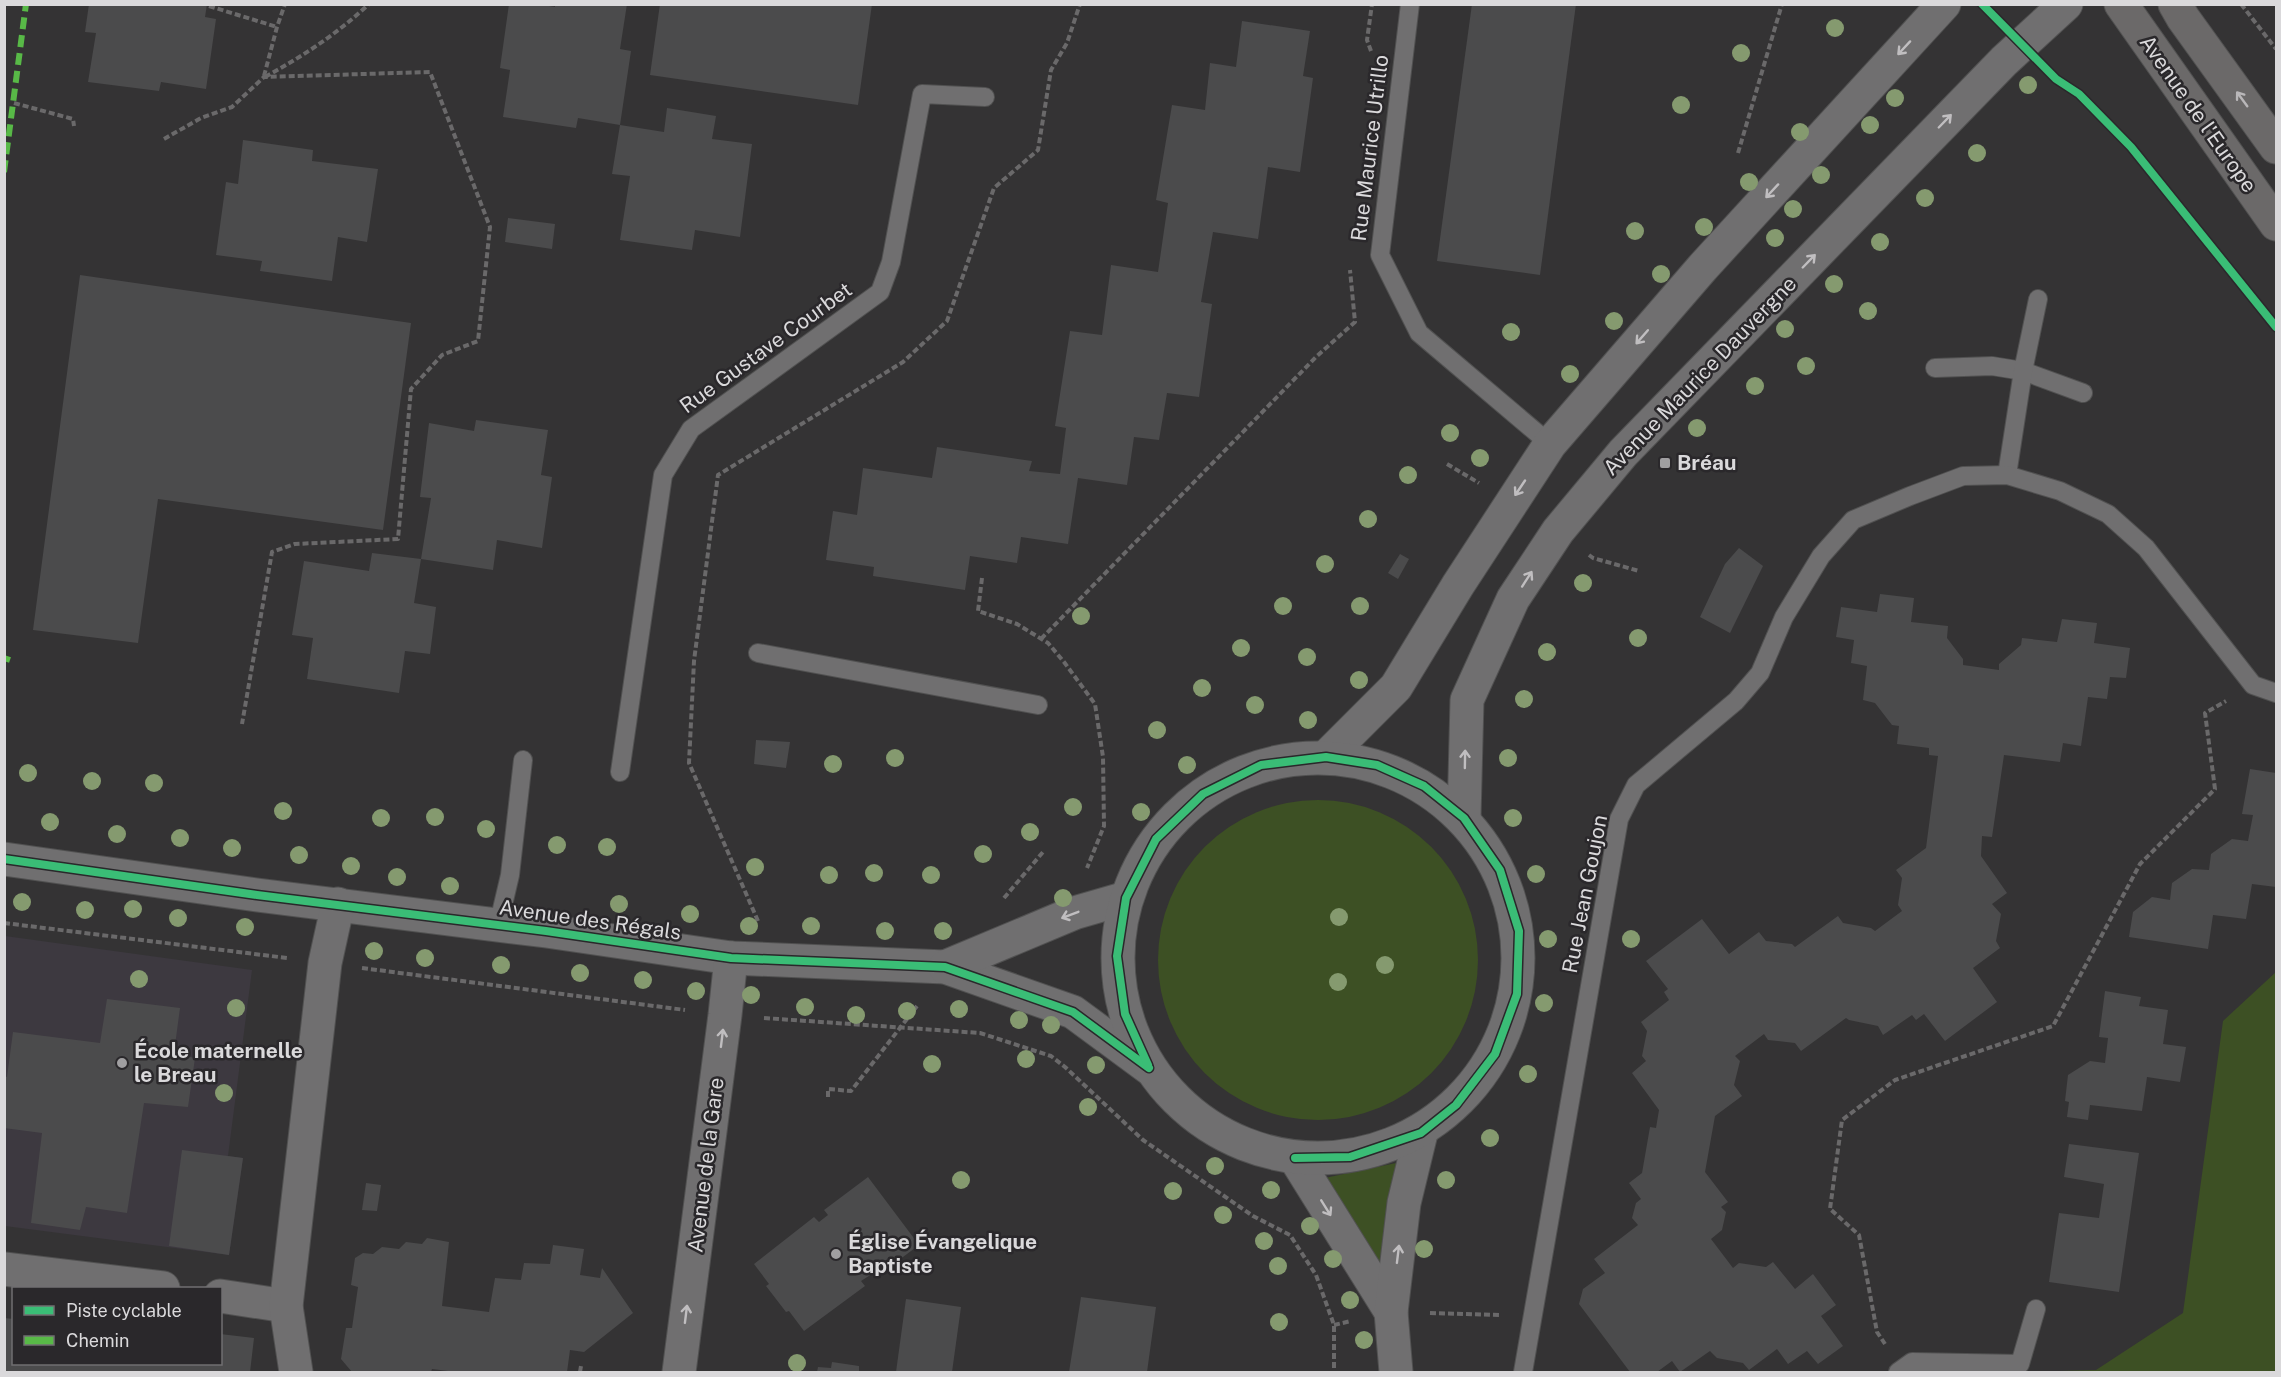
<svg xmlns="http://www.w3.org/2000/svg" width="2281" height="1377" viewBox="0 0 2281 1377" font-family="'Public Sans',sans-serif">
<rect width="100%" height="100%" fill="#343334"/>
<!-- built -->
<path fill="#3d3940" d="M5 936 252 970 228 1156 243 1158 229 1255 5 1226Z"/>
<!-- green -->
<g fill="#3d5024">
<circle cx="1318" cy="960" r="160"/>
<path d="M2276 972V1372H2023L2096 1370 2183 1313 2223 1021Z"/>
<path d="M1401 1162 1384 1282 1371 1259 1360 1230 1320 1179Z"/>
</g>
<!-- building -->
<g fill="#4b4b4c">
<path d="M89 4H207L205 17 216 19 206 89 161 82 159 91 88 82 96 33 85 32Z"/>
<path d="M509 4H537L555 7V4H627L620 49 631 51 620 125 578 118 576 128 503 117 510 70 500 68Z"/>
<path d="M660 4H872L858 105 650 75Z"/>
<path d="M1472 4H1576L1540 275 1437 261Z"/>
<path d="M1242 21 1310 31 1303 76 1313 78 1300 172 1268 167 1258 239 1213 232 1201 302 1212 304 1199 397 1167 393 1159 440 1134 437 1127 485 1078 478 1068 544 1021 537 1017 563 970 556 965 590 873 576 874 567 826 560 833 511 857 515 863 468 932 478 937 447 1032 461 1029 471 1060 474 1066 428 1055 426 1070 331 1102 335 1111 265 1158 272 1168 203 1156 200 1172 105 1205 110 1210 63 1236 67Z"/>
<path d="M667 108 716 116 712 139 752 144 740 237 695 230 692 250 620 240 630 176 612 174 620 125 664 132Z"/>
<path d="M243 140 313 150 312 161 378 169 367 242 338 237 332 281 260 271 262 261 216 255 226 182 238 184Z"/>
<path d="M508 218 555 224 552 249 505 242Z"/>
<path d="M80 275 411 323 383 530 158 499 138 643 33 630Z"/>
<path d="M476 420 548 430 541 475 552 477 542 548 497 540 493 570 421 559 431 498 420 497 429 423 474 431Z"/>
<path d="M1739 548 1763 566 1730 633 1700 617 1725 564Z"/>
<path d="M372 553 421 559 414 603 436 607 430 654 405 651 399 693 307 679 313 638 292 635 304 561 369 571Z"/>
<path d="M1400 554 1409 559 1398 579 1388 573Z"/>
<path d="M1880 594 1914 598 1911 622 1948 626 1947 638 1963 659V665L1999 670V664L2021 645 2022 638 2057 642 2062 619 2097 623 2094 643 2130 648 2126 678 2110 677 2107 699 2088 697 2081 746 2063 743 2060 762 2004 755 1992 837 1982 836 1981 856 2007 893 1992 904 2001 914 1996 941 2000 948 1973 968 1997 1002 1945 1041 1924 1014 1916 1020 1912 1015 1883 1035 1878 1026 1849 1020 1846 1018 1801 1051 1795 1043 1768 1040 1764 1034 1735 1056 1740 1061 1734 1085 1742 1096 1715 1116 1705 1172 1728 1202 1721 1207 1726 1212 1722 1230 1711 1239 1733 1268 1739 1263 1766 1267 1773 1262 1795 1289 1813 1274 1836 1305 1821 1316 1843 1346 1818 1364 1807 1351 1788 1364 1777 1349 1749 1370 1743 1363 1717 1358 1710 1351 1680 1372 1672 1361 1657 1372H1630L1579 1304 1583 1289 1605 1273 1594 1259 1638 1225 1632 1218 1636 1203 1641 1199 1629 1183 1642 1173 1650 1127 1656 1128 1659 1110 1632 1073 1646 1061 1642 1056 1647 1031 1641 1022 1669 1000 1664 992 1668 989 1646 961 1702 919 1729 954 1759 932 1766 941 1792 944 1795 947 1838 916 1843 923 1871 928 1875 931 1902 911 1898 905 1902 878 1896 870 1926 848 1938 756 1929 755V748L1897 744 1899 726 1892 725 1875 703 1863 700 1867 666 1851 663 1854 640 1836 637 1841 607 1877 612Z"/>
<path d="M756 740 790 742 786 768 754 764Z"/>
<path d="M2250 769 2276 773V887L2252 884 2246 919 2213 915 2208 949 2129 937 2133 912 2152 897 2170 900 2172 883 2192 869 2209 870 2211 854 2232 839 2248 841 2253 815 2242 814Z"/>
<path d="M2105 991 2141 997 2139 1006 2168 1010 2163 1044 2186 1047 2180 1082 2147 1077 2142 1111 2090 1105 2088 1120 2067 1117 2069 1102 2065 1101 2068 1075 2090 1061 2105 1063 2108 1038 2099 1037Z"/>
<path d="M107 999 180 1008 174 1053 195 1058 188 1107 144 1103 127 1213 86 1207 80 1230 31 1223 42 1133 4 1128V1076L7 1077 13 1032 100 1043Z"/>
<path d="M2069 1144 2139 1153 2119 1292 2049 1282 2059 1213 2099 1218 2104 1184 2064 1177Z"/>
<path d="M182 1150 243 1158 229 1255 169 1246Z"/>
<path d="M868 1177 919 1245 875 1278 872 1274 861 1281 865 1286 804 1331 789 1311 786 1312 766 1286 769 1284 754 1264 814 1217 819 1222 828 1215 824 1210Z"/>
<path d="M366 1183 381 1185 377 1211 362 1210Z"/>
<path d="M427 1238 449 1242 442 1306 489 1312 495 1278 521 1280 524 1263 550 1264 553 1245 584 1249 580 1275 600 1278 602 1268 633 1313 584 1352 570 1350 567 1372H456L432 1369 431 1372H352L341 1359 346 1328H352L358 1287 351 1285 355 1258 363 1253 373 1254 382 1247 399 1249 406 1242 422 1244Z"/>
<path d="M1081 1297 1156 1307 1147 1372H1069Z"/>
<path d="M906 1299 961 1307 952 1372H896Z"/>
<path d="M4 1318 14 1319V1364H220V1334L254 1338 250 1372H4Z"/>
<path d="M832 1362 859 1366V1372H817L818 1367 831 1368Z"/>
</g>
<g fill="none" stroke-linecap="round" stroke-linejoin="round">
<!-- service casing -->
<g stroke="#515151" stroke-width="20">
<g id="service">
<path d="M1410 4 1380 255 1419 333 1550 444"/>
<path d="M1935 368 1992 366 2023 371 2083 393"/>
<path d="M2007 475 2023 371 2038 299"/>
<path d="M758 653 1038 705"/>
<path d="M620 772 663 475 691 429 880 292 891 262 922 94 985 97"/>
<path d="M498 926 510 875 523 760"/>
<path d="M1523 1372 1619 819 1636 785 1736 701 1760 673 1784 617 1821 556 1853 520 1910 496 1963 476 2007 475 2060 491 2108 514 2146 548 2253 685 2276 693"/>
<path d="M1898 1372 1912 1362 2020 1364 2036 1309"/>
</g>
</g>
<!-- minor casing -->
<g stroke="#515151" stroke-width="35">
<g id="minor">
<path d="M4 859 257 895 546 931 731 958 945 967 1073 1012 1149 1068"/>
<path d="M945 967 1074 913 1126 898"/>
<path d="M1295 1158 1391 1312"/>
<path d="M4 1269 163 1288"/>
<path d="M220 1296 286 1306"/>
<path d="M296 1372 286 1306 325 963 338 904"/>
<path d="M679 1372 725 1015 731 958"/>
<path d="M1396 1372 1391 1312 1404 1203 1421 1133"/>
</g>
</g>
<!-- tertiary casing -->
<g stroke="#515151" stroke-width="35">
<g id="tertiary">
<path d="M1326 757 1396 687 1458 585 1550 444 1703 267 1944 4"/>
<circle cx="1318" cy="958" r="200"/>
<path d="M1464 818 1467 700 1513 599 1558 531 1623 453 2004 61 2066 4"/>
</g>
</g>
<!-- secondary casing -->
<g stroke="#515151" stroke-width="35">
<g id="secondary">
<path d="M2121 4 2276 224"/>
<path d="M2175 4 2183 18 2276 147"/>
</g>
</g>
<!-- path -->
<g stroke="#6a696a" stroke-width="4" stroke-dasharray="6 3" stroke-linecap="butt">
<path d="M2241 4 2276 49"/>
<path d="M209 6 277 27"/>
<path d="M1371 51 1367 40 1372 4"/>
<path d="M264 76 277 27 285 4"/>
<path d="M265 77C303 56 337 34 369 4"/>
<path d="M14 103 73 119 74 126"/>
<path d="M164 139 201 118 232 107 264 77 430 72 490 227 478 341 442 355 411 389 398 539 295 544 272 552 242 724"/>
<path d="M1738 153 1782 4"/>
<path d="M1447 464 1479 483"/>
<path d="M1589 555 1593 558 1639 571"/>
<path d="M982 578 978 611 1017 624 1048 643 1064 662 1095 704 1103 757 1104 826 1087 868"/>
<path d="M1041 639 1316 357 1355 322 1350 270"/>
<path d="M1004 898 1043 852"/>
<path d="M758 921 689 763 694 661 718 475 903 362 947 321 994 188 1038 150 1051 70 1067 43 1080 4"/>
<path d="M4 923 287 958"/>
<path d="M362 968 685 1010"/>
<path d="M764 1018 980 1033 1051 1056 1065 1067 1143 1140 1253 1216 1290 1235 1316 1275 1334 1325V1372"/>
<path d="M828 1097V1089L851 1091 917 1006"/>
<path d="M1430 1313 1500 1315"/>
<path d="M1334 1325 1351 1321"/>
<path d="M1885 1344 1877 1332 1859 1235 1830 1209 1842 1120 1895 1080 2053 1026 2140 864 2215 789 2205 713 2226 701"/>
<path d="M580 1372 581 1366"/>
</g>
<!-- service -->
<use href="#service" stroke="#706f70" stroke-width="18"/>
<!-- minor -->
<use href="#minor" stroke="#706f70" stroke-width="33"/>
<!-- tertiary -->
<use href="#tertiary" stroke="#706f70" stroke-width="33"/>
<!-- secondary -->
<use href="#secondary" stroke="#6b6969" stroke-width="33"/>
<!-- quiet -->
<g stroke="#58b947" stroke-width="6" stroke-dasharray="12 6" stroke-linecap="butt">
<path d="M4 172 26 4"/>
<path d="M4 658 10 660"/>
</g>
<!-- cycleway casing -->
<g stroke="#2a282b" stroke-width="11">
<g id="cycleway">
<path d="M1982 4 2056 79 2079 94 2131 147 2276 327"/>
<path d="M4 859 257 895 546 931 731 958 945 967 1073 1012 1149 1068"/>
<path d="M1148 1065 1125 1014 1117 956 1126 898 1156 839 1203 794 1261 765 1326 757 1377 765 1424 786 1464 818 1500 870 1519 931 1517 994 1495 1054 1456 1105 1421 1133 1350 1157 1295 1158"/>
</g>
</g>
<!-- cycleway -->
<use href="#cycleway" stroke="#3abd76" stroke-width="8"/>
</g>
<!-- trees -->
<g fill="#859a6f">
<circle cx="1835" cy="28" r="9"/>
<circle cx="1741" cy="53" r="9"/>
<circle cx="2028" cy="85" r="9"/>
<circle cx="1895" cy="98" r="9"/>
<circle cx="1681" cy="105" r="9"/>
<circle cx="1870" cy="125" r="9"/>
<circle cx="1800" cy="132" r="9"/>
<circle cx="1977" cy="153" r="9"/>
<circle cx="1821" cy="175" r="9"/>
<circle cx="1749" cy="182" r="9"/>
<circle cx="1925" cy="198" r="9"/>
<circle cx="1793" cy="209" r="9"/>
<circle cx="1704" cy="227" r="9"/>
<circle cx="1635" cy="231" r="9"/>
<circle cx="1775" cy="238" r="9"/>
<circle cx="1880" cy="242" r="9"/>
<circle cx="1661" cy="274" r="9"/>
<circle cx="1834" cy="284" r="9"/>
<circle cx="1868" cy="311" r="9"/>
<circle cx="1614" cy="321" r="9"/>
<circle cx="1785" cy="329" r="9"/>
<circle cx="1511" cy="332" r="9"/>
<circle cx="1806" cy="366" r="9"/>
<circle cx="1570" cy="374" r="9"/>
<circle cx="1755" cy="386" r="9"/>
<circle cx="1697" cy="428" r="9"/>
<circle cx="1450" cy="433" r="9"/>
<circle cx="1480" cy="458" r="9"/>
<circle cx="1408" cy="475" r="9"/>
<circle cx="1368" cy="519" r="9"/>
<circle cx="1325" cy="564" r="9"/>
<circle cx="1583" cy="583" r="9"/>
<circle cx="1283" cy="606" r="9"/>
<circle cx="1360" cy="606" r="9"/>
<circle cx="1081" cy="616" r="9"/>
<circle cx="1638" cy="638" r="9"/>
<circle cx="1241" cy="648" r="9"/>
<circle cx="1547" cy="652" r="9"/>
<circle cx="1307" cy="657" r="9"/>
<circle cx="1359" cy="680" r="9"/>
<circle cx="1202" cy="688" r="9"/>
<circle cx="1524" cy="699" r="9"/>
<circle cx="1255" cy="705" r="9"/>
<circle cx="1308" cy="720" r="9"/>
<circle cx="1157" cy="730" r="9"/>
<circle cx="895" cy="758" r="9"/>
<circle cx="1508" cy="758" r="9"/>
<circle cx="833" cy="764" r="9"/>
<circle cx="1187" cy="765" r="9"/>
<circle cx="28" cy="773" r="9"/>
<circle cx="92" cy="781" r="9"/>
<circle cx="154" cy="783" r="9"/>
<circle cx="1073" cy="807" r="9"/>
<circle cx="283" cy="811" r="9"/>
<circle cx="1141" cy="812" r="9"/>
<circle cx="435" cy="817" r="9"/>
<circle cx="381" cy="818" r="9"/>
<circle cx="1513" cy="818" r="9"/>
<circle cx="50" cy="822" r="9"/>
<circle cx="486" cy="829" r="9"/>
<circle cx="1030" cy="832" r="9"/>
<circle cx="117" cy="834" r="9"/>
<circle cx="180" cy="838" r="9"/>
<circle cx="557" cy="845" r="9"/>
<circle cx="607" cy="847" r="9"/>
<circle cx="232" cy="848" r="9"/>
<circle cx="983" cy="854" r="9"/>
<circle cx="299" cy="855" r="9"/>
<circle cx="351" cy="866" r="9"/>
<circle cx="755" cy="867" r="9"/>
<circle cx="874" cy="873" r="9"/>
<circle cx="1536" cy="874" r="9"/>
<circle cx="829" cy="875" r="9"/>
<circle cx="931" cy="875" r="9"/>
<circle cx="397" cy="877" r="9"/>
<circle cx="450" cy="886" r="9"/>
<circle cx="1063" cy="898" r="9"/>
<circle cx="22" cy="902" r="9"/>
<circle cx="619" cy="904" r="9"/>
<circle cx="133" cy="909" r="9"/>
<circle cx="85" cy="910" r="9"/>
<circle cx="690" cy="914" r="9"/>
<circle cx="1339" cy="917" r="9"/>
<circle cx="178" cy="918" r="9"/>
<circle cx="749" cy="926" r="9"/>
<circle cx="811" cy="926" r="9"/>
<circle cx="245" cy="927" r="9"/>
<circle cx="885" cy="931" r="9"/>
<circle cx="943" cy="931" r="9"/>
<circle cx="1548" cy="939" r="9"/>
<circle cx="1631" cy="939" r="9"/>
<circle cx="374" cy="951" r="9"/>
<circle cx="425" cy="958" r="9"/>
<circle cx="501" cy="965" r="9"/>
<circle cx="1385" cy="965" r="9"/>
<circle cx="580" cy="973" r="9"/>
<circle cx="139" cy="979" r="9"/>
<circle cx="643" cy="980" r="9"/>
<circle cx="1338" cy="982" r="9"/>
<circle cx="696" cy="991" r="9"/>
<circle cx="751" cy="995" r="9"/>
<circle cx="1544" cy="1003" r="9"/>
<circle cx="805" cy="1007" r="9"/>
<circle cx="236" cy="1008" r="9"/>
<circle cx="959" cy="1009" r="9"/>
<circle cx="907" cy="1011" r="9"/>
<circle cx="856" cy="1015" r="9"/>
<circle cx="1019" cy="1020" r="9"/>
<circle cx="1051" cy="1025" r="9"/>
<circle cx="1026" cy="1059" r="9"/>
<circle cx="932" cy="1064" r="9"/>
<circle cx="1096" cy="1065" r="9"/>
<circle cx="1528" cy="1074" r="9"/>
<circle cx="224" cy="1093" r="9"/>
<circle cx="1088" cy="1107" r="9"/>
<circle cx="1490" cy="1138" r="9"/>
<circle cx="1215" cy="1166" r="9"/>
<circle cx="961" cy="1180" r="9"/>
<circle cx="1446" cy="1180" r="9"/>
<circle cx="1271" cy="1190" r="9"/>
<circle cx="1173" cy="1191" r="9"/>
<circle cx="1223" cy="1215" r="9"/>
<circle cx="1310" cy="1226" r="9"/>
<circle cx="1264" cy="1241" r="9"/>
<circle cx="1424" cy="1249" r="9"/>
<circle cx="1333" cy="1259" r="9"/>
<circle cx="1278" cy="1266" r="9"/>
<circle cx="1350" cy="1300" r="9"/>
<circle cx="1279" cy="1322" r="9"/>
<circle cx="1364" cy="1340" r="9"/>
<circle cx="797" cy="1363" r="9"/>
</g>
<!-- one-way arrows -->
<defs><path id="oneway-shaft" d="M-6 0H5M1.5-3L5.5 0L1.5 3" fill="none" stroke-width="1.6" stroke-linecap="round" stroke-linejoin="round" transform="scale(1.5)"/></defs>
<g stroke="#c0bec0">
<use href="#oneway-shaft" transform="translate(1904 48) rotate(133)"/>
<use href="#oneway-shaft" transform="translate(1945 121) rotate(-46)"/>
<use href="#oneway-shaft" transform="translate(1772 191) rotate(133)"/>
<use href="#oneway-shaft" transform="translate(1809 261) rotate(-46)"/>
<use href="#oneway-shaft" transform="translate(1642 337) rotate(131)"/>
<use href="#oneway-shaft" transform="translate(1520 488) rotate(124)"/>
<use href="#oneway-shaft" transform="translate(1527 579) rotate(-57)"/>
<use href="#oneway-shaft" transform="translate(1465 759) rotate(-89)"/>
<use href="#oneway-shaft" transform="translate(1070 915) rotate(159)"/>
<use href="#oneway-shaft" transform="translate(722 1038) rotate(-83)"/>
<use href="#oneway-shaft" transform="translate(1326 1208) rotate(58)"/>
<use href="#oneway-shaft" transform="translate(1398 1254) rotate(-83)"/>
<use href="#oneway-shaft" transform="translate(686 1314) rotate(-83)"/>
</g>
<use stroke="#b9b7b9" href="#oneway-shaft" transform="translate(2242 99) rotate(-126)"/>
<!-- markers -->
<g fill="#a09fa1" stroke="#2a282b" stroke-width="2">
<rect x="1659" y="457" width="12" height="12" rx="3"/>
<circle cx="122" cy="1063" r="6"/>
<circle cx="836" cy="1254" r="6"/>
</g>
<g text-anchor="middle" stroke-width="5" stroke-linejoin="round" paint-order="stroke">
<!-- street labels -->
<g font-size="21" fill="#dad9db" stroke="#2a282b">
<text transform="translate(2198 114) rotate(55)" y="7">Avenue de l'Europe</text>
<text transform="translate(1370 148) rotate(-83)" y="7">Rue Maurice Utrillo</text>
<text transform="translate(766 348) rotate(-36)" y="7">Rue Gustave Courbet</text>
<text transform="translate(1700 376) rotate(-46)" y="7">Avenue Maurice Dauvergne</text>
<text transform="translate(1585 894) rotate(-79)" y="7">Rue Jean Goujon</text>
<text transform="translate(590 920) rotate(8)" y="7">Avenue des Régals</text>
<text transform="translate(706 1165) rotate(-83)" y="7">Avenue de la Gare</text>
</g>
<!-- poi labels -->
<g font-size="21" font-weight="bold" fill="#dad9db" stroke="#2a282b" text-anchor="start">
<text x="1677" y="470">Bréau</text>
<text x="134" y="1058">École maternelle<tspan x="134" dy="24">le Breau</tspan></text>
<text x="848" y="1249">Église Évangelique<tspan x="848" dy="24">Baptiste</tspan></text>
</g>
</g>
<!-- border -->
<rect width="2281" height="1377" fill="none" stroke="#dad9db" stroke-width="12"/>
<!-- legend -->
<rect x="12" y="1287" width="210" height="78" fill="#2a282b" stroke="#706f71" stroke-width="1.5"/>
<rect x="24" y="1306" width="30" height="9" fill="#3abd76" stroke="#706f71" stroke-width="1.5"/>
<text x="66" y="1317" font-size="18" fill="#dad9db">Piste cyclable</text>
<rect x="24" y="1336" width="30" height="9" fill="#58b947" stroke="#706f71" stroke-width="1.5"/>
<text x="66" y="1347" font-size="18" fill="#dad9db">Chemin</text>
</svg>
